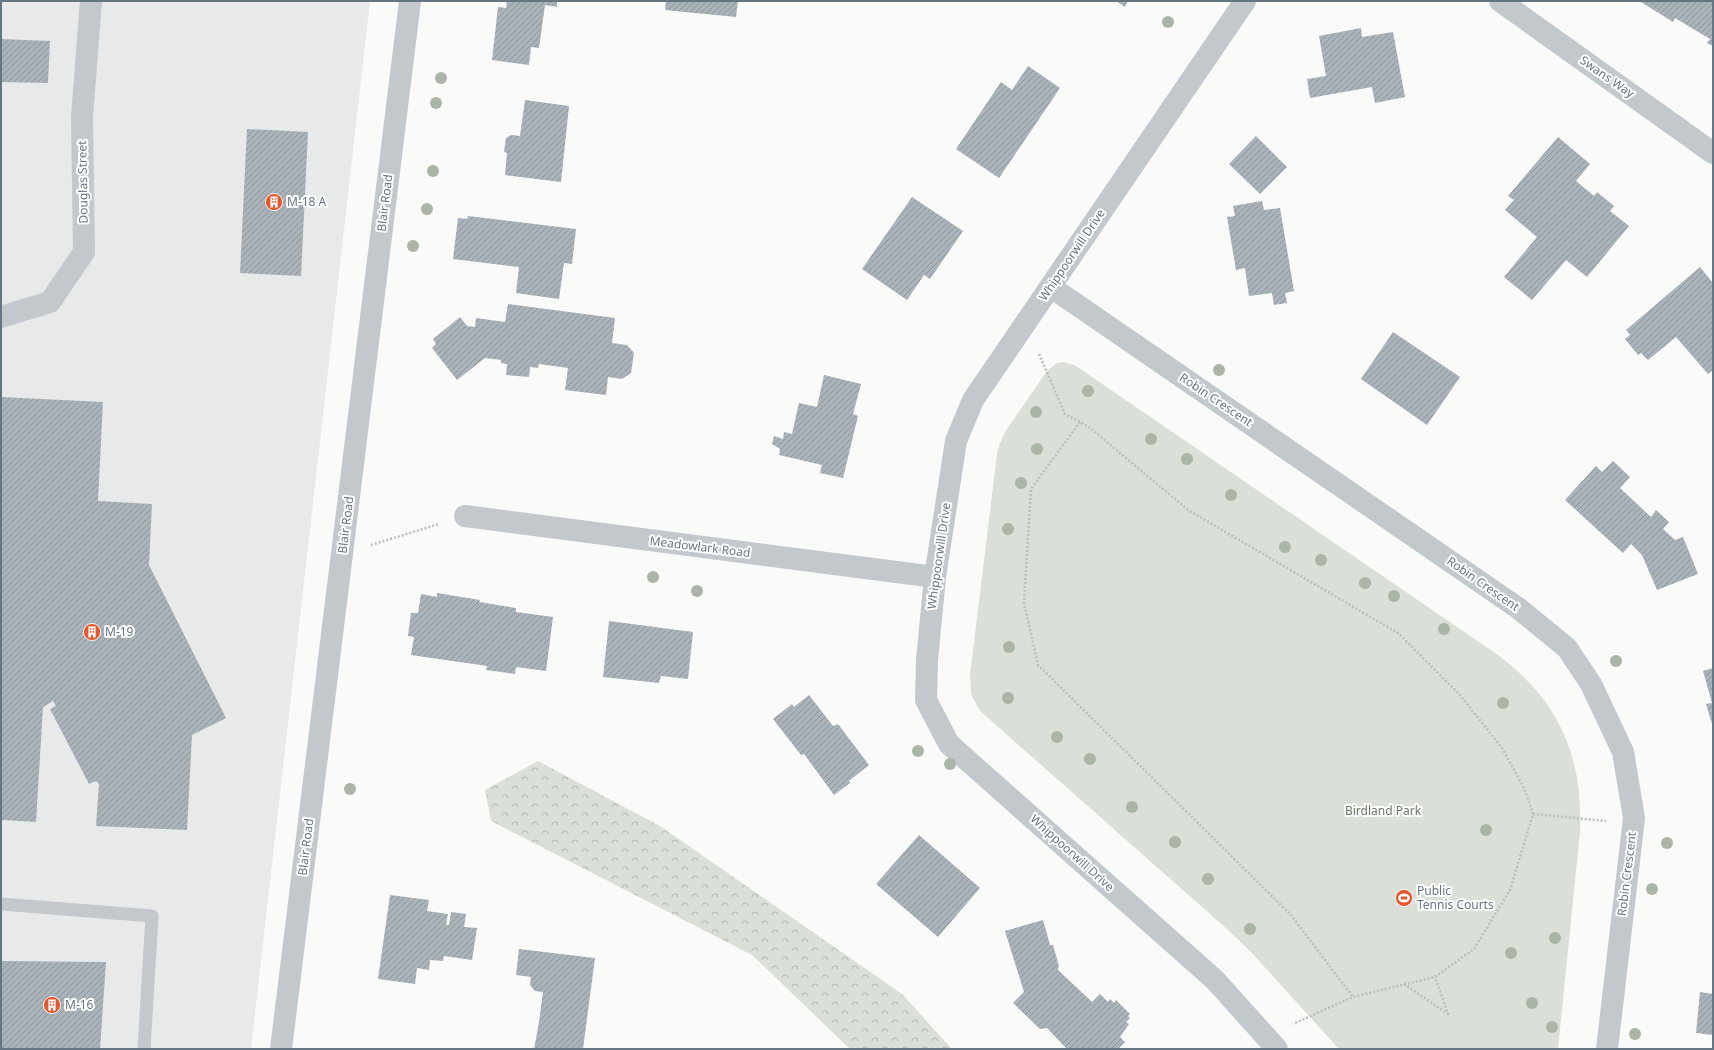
<svg xmlns="http://www.w3.org/2000/svg" width="1714" height="1050" viewBox="0 0 1714 1050" font-family="'Noto Sans',sans-serif">
<defs>
<pattern id="forest-crowns" width="20" height="18" patternUnits="userSpaceOnUse"><rect width="20" height="18" fill="#dadfd7"/><path d="M2 6a3 3 0 1 1 6 0M12 15a3 3 0 1 1 6 0" fill="none" stroke="#b4b9b4"/></pattern>
<pattern id="building-hatch" width="6" height="6" patternUnits="userSpaceOnUse"><rect width="6" height="6" fill="#aab3b9"/><path d="M-1 1l2-2M0 6l6-6M5 7l2-2" fill="none" stroke="#8e969c"/></pattern>
</defs>
<rect width="100%" height="100%" fill="#fafaf8"/>
<!-- built -->
<path fill="#e8e9e9" d="M1 1H370L251 1049H1Z"/>
<!-- forest -->
<path fill="url(#forest-crowns)" d="M538 761 660 826 902 994 952 1049H850L752 955 491 821 485 790Z"/>
<!-- green -->
<path fill="#dadfd7" d="M1064 362 1076 366 1498 655C1559 701 1583 755 1580 832L1558 1049H1339L1251 952 1227 929 980 711 971 694 970 675 997 454 1000 443 1005 432 1047 371 1057 363Z"/>
<!-- building -->
<g fill="url(#building-hatch)">
<path d="M507 1H557V7L545 5 539 48 531 47 529 65 492 60 498 7 506 8Z"/>
<path d="M666 1H738L736 17 665 10Z"/>
<path d="M1116 1H1128L1125 7Z"/>
<path d="M1642 1H1713V46L1707 43 1710 39 1675 18 1673 22 1641 2Z"/>
<path d="M1361 28 1362 37 1393 32 1405 97 1375 103 1372 87 1310 98 1307 79 1326 76 1319 36Z"/>
<path d="M1 39 50 41 48 83 1 82Z"/>
<path d="M1028 66 1060 88 999 178 956 149 1001 82 1012 90Z"/>
<path d="M525 100 569 106 561 182 505 175 507 153 504 152 506 138 511 135 520 136Z"/>
<path d="M247 129 308 132 301 276 240 273Z"/>
<path d="M1256 136 1287 167 1260 194 1229 164Z"/>
<path d="M1558 137 1590 164 1576 181 1594 196 1597 192 1614 206 1610 211 1629 226 1587 277 1566 260 1532 300 1504 277 1537 237 1505 210 1514 200 1508 196Z"/>
<path d="M912 197 963 231 930 279 924 275 907 300 862 269Z"/>
<path d="M1262 201 1264 210 1280 208 1294 291 1285 293 1287 303 1274 305 1272 293 1249 296 1245 268 1236 270 1227 217 1235 216 1233 206Z"/>
<path d="M468 216 576 229 572 264 564 263 559 299 516 293 519 267 453 259 458 218 467 219Z"/>
<path d="M1700 267 1713 283V370L1708 374 1676 337 1648 360 1641 353 1638 355 1625 339 1630 335 1626 330Z"/>
<path d="M508 304 615 318 612 343 627 345 634 353 631 373 622 379 608 377 606 395 565 390 568 368 539 364 538 368 530 367 529 377 506 375 507 364 501 363V360L485 358 457 380 432 348 436 344 433 339 460 317 467 326 475 327 476 318 505 322Z"/>
<path d="M1393 332 1460 377 1427 425 1361 379Z"/>
<path d="M824 375 861 384 853 414 858 416 843 478 820 473 822 465 779 455 780 449 772 444 774 436 783 439 784 432 792 434 799 403 817 407Z"/>
<path d="M1 397 103 402 98 501 152 504 149 565 226 718 192 735 187 830 96 826 99 784 96 781 89 784 50 709 56 706 53 701 43 707 36 822 1 820Z"/>
<path d="M1613 461 1630 477 1620 488 1651 517 1656 510 1669 522 1663 529 1675 540 1683 537 1698 574 1657 590 1642 555 1631 544 1623 553 1565 500 1596 466 1602 472Z"/>
<path d="M437 593 480 600 479 602 516 608V612L553 617 546 671 516 667 515 674 486 670 487 666 411 655 414 637 408 636 411 613H418L421 594 437 597Z"/>
<path d="M609 621 693 632 688 679 661 676 659 683 603 677Z"/>
<path d="M1713 668V727L1706 704 1712 703 1703 671Z"/>
<path d="M809 695 833 726 838 724 869 765 849 781 850 783 834 795 804 754 801 755 773 719 792 704 794 707Z"/>
<path d="M919 835 980 888 938 937 876 884Z"/>
<path d="M390 895 429 900 427 911 448 914 446 925H449L451 912 466 914 464 927 477 928 472 960 444 956 443 961 430 960 429 970 417 968 415 984 378 979Z"/>
<path d="M1043 920 1050 945H1053L1059 966 1058 970 1092 1002 1100 994 1108 1002 1110 999 1114 1003 1116 1000 1130 1014 1128 1016 1130 1018 1126 1022 1129 1024 1120 1037 1125 1042 1118 1049H1067L1047 1028 1040 1029 1013 1003 1024 992 1005 931Z"/>
<path d="M519 949 595 958 583 1049H534L539 1022 543 992 535 991 530 985 531 977 516 975Z"/>
<path d="M1 961 106 962 100 1049H1Z"/>
<path d="M1700 992 1713 994V1035L1696 1033Z"/>
</g>
<g fill="none" stroke-linecap="round" stroke-linejoin="round">
<!-- path -->
<g stroke="#bbbfc2" stroke-width="2.5" stroke-dasharray="2 2" stroke-linecap="butt">
<path d="M1039 354 1065 414 1089 427 1188 510 1398 633 1460 695 1502 748 1524 788 1533 814 1510 890 1474 949 1435 977 1353 997 1293 1024"/>
<path d="M1080 422 1031 489 1024 603 1038 665 1290 914 1353 997"/>
<path d="M371 545 439 524"/>
<path d="M1533 814 1606 821"/>
<path d="M1404 984 1448 1014 1435 977"/>
</g>
<!-- service -->
<path stroke="#c3c8cc" stroke-width="13" d="M1 904 152 916 144 1049"/>
<!-- minor -->
<g stroke="#c3c8cc" stroke-width="22">
<path d="M1245 1 973 400 956 441 935 577 927 660 926 700 949 744 1215 980 1277 1049"/>
<path d="M1500 1 1713 153"/>
<path d="M1051 287 1518 608 1567 648 1591 684 1623 752 1634 818 1607 1049"/>
<path d="M1 317 50 302 84 252 82 117 91 1"/>
<path d="M465 516 935 577"/>
</g>
<!-- tertiary -->
<path stroke="#c3c8cc" stroke-width="22" d="M281 1049 410 1"/>
</g>
<!-- trees -->
<g fill="#aab4a7">
<circle cx="1168" cy="22" r="6"/>
<circle cx="441" cy="78" r="6"/>
<circle cx="436" cy="103" r="6"/>
<circle cx="433" cy="171" r="6"/>
<circle cx="427" cy="209" r="6"/>
<circle cx="413" cy="246" r="6"/>
<circle cx="1219" cy="370" r="6"/>
<circle cx="1088" cy="391" r="6"/>
<circle cx="1036" cy="412" r="6"/>
<circle cx="1151" cy="439" r="6"/>
<circle cx="1037" cy="449" r="6"/>
<circle cx="1187" cy="459" r="6"/>
<circle cx="1021" cy="483" r="6"/>
<circle cx="1231" cy="495" r="6"/>
<circle cx="1008" cy="529" r="6"/>
<circle cx="1285" cy="547" r="6"/>
<circle cx="1321" cy="560" r="6"/>
<circle cx="653" cy="577" r="6"/>
<circle cx="1365" cy="583" r="6"/>
<circle cx="697" cy="591" r="6"/>
<circle cx="1394" cy="596" r="6"/>
<circle cx="1444" cy="629" r="6"/>
<circle cx="1009" cy="647" r="6"/>
<circle cx="1616" cy="661" r="6"/>
<circle cx="1008" cy="698" r="6"/>
<circle cx="1503" cy="703" r="6"/>
<circle cx="1057" cy="737" r="6"/>
<circle cx="918" cy="751" r="6"/>
<circle cx="1090" cy="759" r="6"/>
<circle cx="950" cy="764" r="6"/>
<circle cx="350" cy="789" r="6"/>
<circle cx="1132" cy="807" r="6"/>
<circle cx="1486" cy="830" r="6"/>
<circle cx="1175" cy="842" r="6"/>
<circle cx="1667" cy="843" r="6"/>
<circle cx="1208" cy="879" r="6"/>
<circle cx="1652" cy="889" r="6"/>
<circle cx="1250" cy="929" r="6"/>
<circle cx="1555" cy="938" r="6"/>
<circle cx="1511" cy="953" r="6"/>
<circle cx="1532" cy="1003" r="6"/>
<circle cx="1552" cy="1027" r="6"/>
<circle cx="1635" cy="1034" r="6"/>
</g>
<!-- icons -->
<defs>
<g id="building-disc" transform="scale(0.9)"><circle r="9.5" fill="#e4572e" stroke="#fff"/><path d="M-4-6H4V6H1V3H-1V6H-4ZM-2.5-4.3h1.7v1.8h-1.7ZM.8-4.3h1.7v1.8H.8ZM-2.5-1h1.7V.8h-1.7ZM.8-1h1.7V.8H.8Z" fill="#fff"/></g>
<g id="stadium-disc" transform="scale(0.9)"><circle r="9.5" fill="#e4572e" stroke="#fff"/><path d="M0-5a6.5 5 0 1 0 0 10a6.5 5 0 1 0 0-10ZM-3.5-1.8h7v3.6h-7Z" fill="#fff"/></g>
</defs>
<g fill-rule="evenodd">
<use href="#building-disc" x="274" y="202"/>
<use href="#building-disc" x="92" y="632"/>
<use href="#stadium-disc" x="1404" y="898"/>
<use href="#building-disc" x="52" y="1005"/>
</g>
<g text-anchor="middle" stroke-width="4" stroke-linejoin="round" paint-order="stroke">
<!-- street labels -->
<g font-size="12" fill="#657683" stroke="#fff">
<text transform="translate(1607 77) rotate(35)" y="4">Swans Way</text>
<text transform="translate(83 182) rotate(-91)" y="4">Douglas Street</text>
<text transform="translate(385 203) rotate(-83)" y="4">Blair Road</text>
<text transform="translate(1072 255) rotate(-56)" y="4">Whippoorwill Drive</text>
<text transform="translate(1216 400) rotate(34)" y="4">Robin Crescent</text>
<text transform="translate(346 525) rotate(-83)" y="4">Blair Road</text>
<text transform="translate(700 547) rotate(7)" y="4">Meadowlark Road</text>
<text transform="translate(939 556) rotate(-82)" y="4">Whippoorwill Drive</text>
<text transform="translate(1483 584) rotate(35)" y="4">Robin Crescent</text>
<text transform="translate(306 847) rotate(-83)" y="4">Blair Road</text>
<text transform="translate(1072 853) rotate(42)" y="4">Whippoorwill Drive</text>
<text transform="translate(1627 874) rotate(-83)" y="4">Robin Crescent</text>
</g>
<!-- poi labels -->
<g font-size="12" fill="#657683" stroke="#fff" text-anchor="start">
<text x="287" y="206">M-18 A</text>
<text x="105" y="636">M-19</text>
<text x="1417" y="895">Public<tspan x="1417" dy="14">Tennis Courts</tspan></text>
<text x="65" y="1009">M-16</text>
</g>
<!-- park labels -->
<g font-size="12" fill="#687a64" stroke="#fff">
<text x="1383" y="815">Birdland Park</text>
</g>
</g>
<!-- border -->
<rect width="1714" height="1050" fill="none" stroke="#657683" stroke-width="4"/>
</svg>
